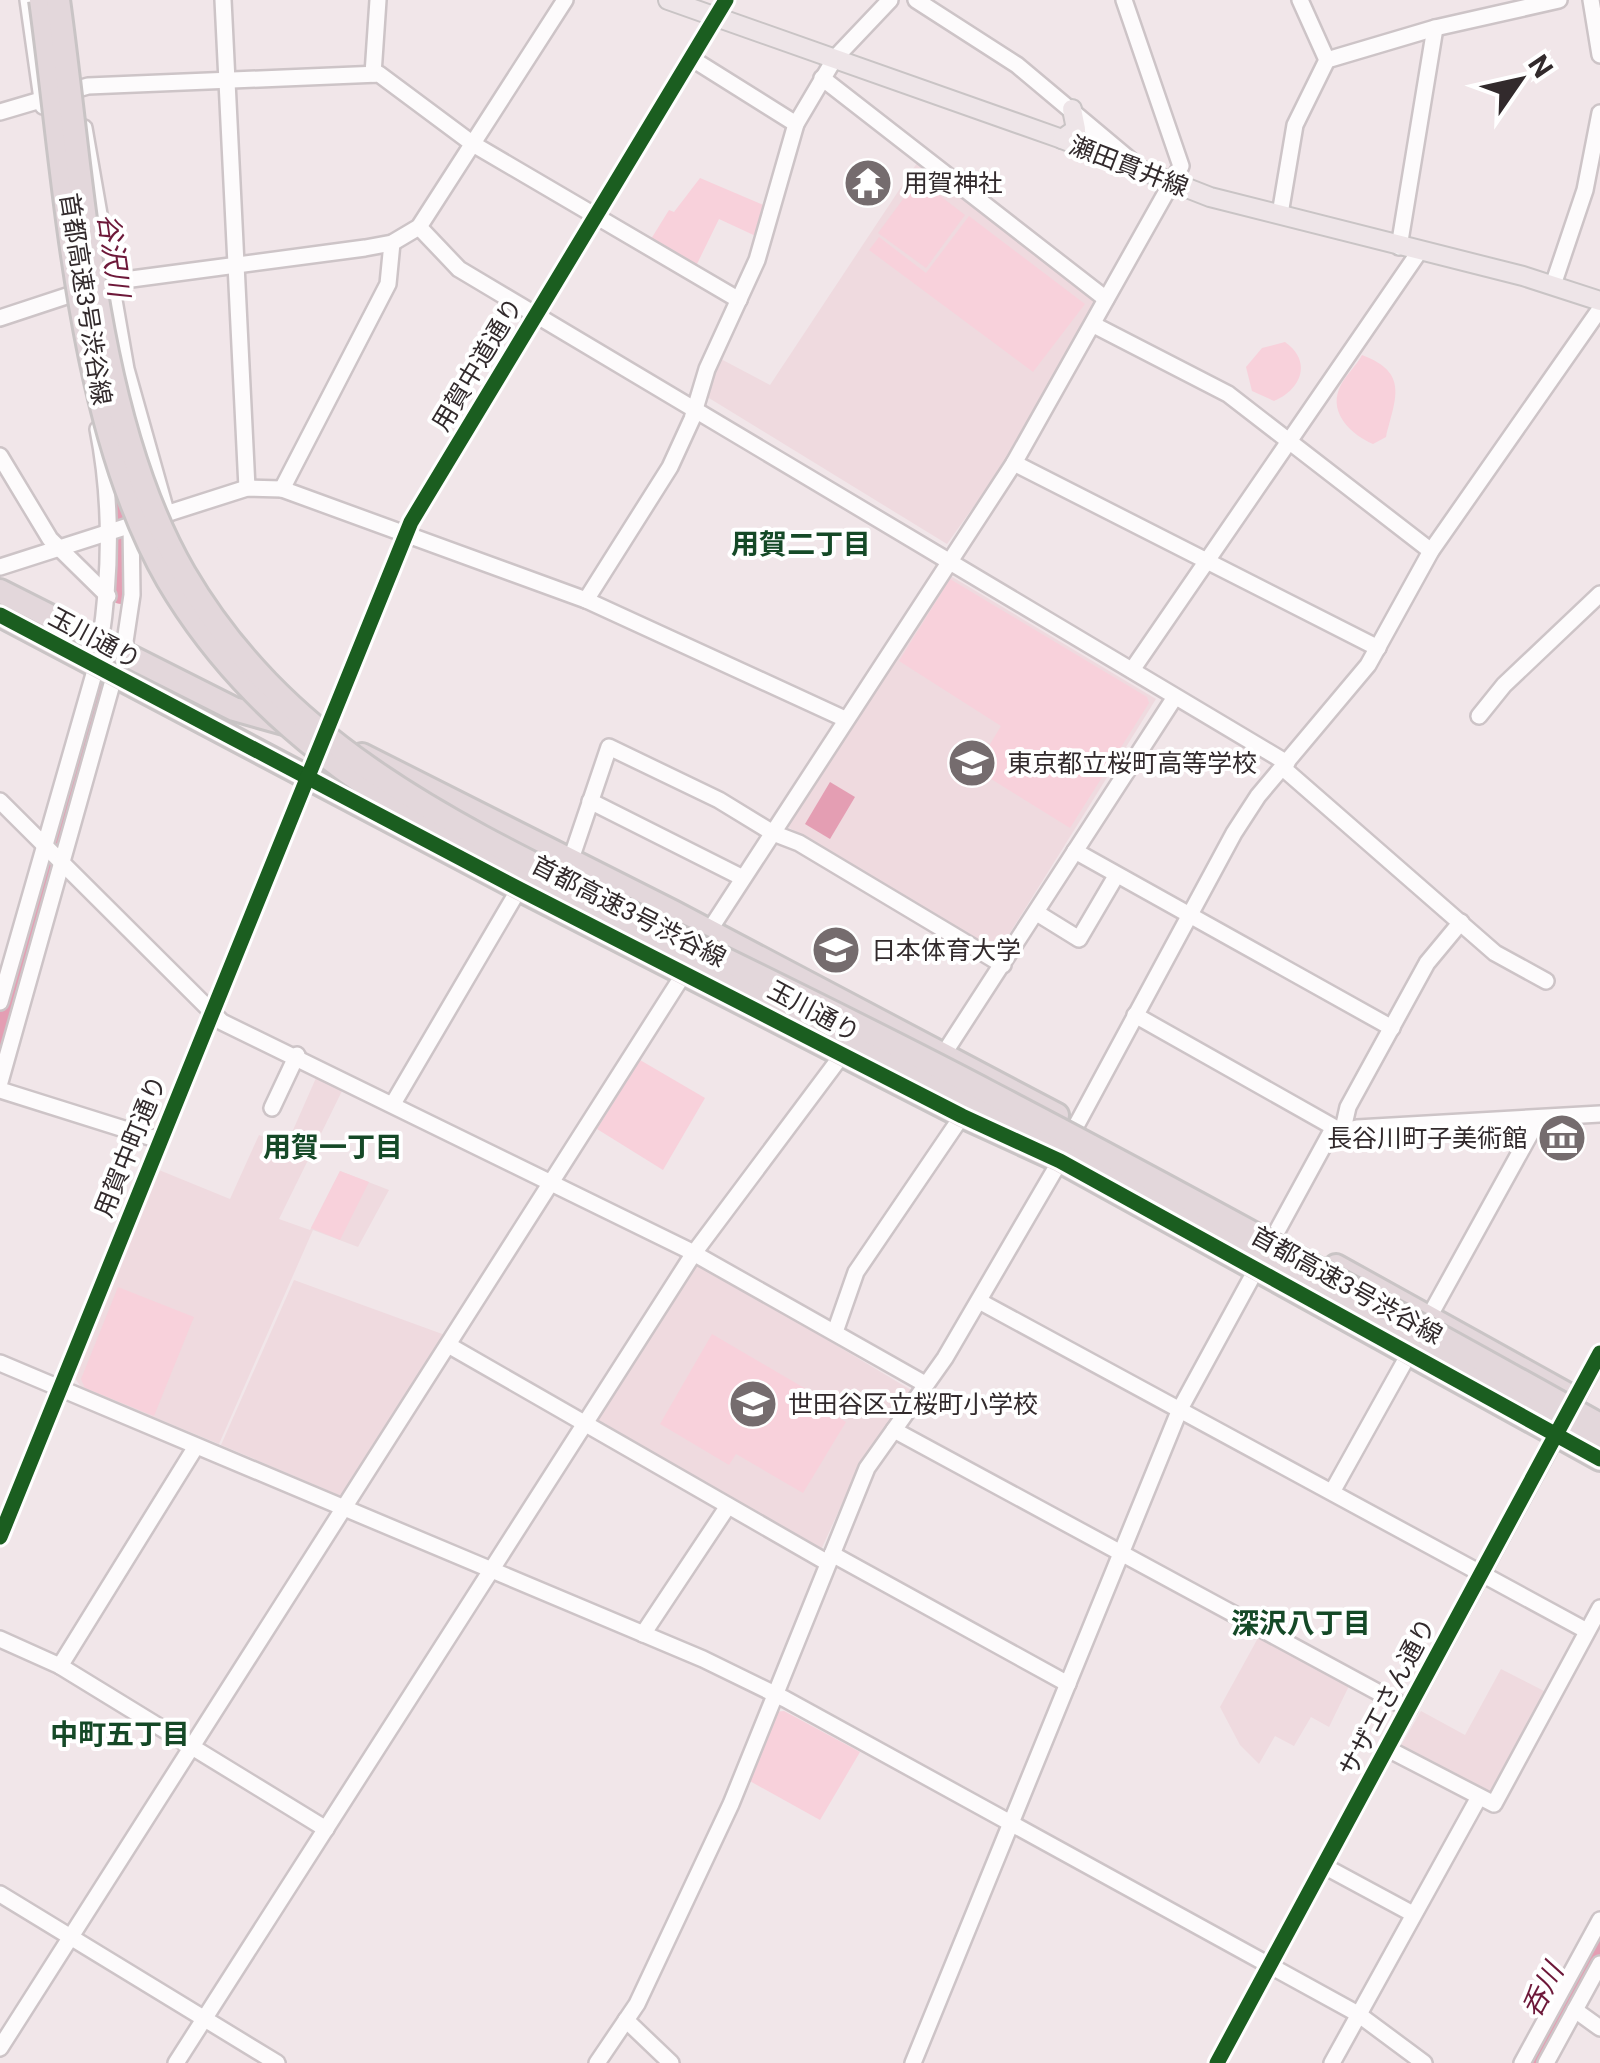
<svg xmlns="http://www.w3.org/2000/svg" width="1600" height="2063" viewBox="0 0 1600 2063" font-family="Roboto,'Noto Sans JP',sans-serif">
<rect width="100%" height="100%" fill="#f1e6e9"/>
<!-- built -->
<g fill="#efdadf">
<path d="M917 163 1093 297 1095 305 1009 457 947 544 704 395 719 358 770 385Z"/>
<path d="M949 575 1156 699 998 952 788 827Z"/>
<path d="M316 1078 342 1091 279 1219 310 1230 340 1171 389 1190 358 1247 313 1230 219 1444 81 1387 74 1377 159 1170 230 1199 259 1135 286 1146Z"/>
<path d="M699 1263 911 1390 851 1484 820 1552 597 1425 595 1418Z"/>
<path d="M294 1280 445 1335 447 1340 352 1491 339 1495 221 1445Z"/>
<path d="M1258 1638 1349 1686 1329 1727 1311 1717 1294 1746 1275 1736 1259 1764 1240 1745 1220 1707Z"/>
<path d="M1501 1669 1550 1694 1491 1796 1400 1747 1421 1711 1465 1735Z"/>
</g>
<!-- green -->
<g fill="#f8d1db">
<path d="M700 178 768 207 760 238 719 219 696 266 651 239 669 210 674 212Z"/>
<path d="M918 179 965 215 926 268 878 233Z"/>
<path d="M969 216 1085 304 1033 372 869 250 879 237 926 273Z"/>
<path d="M1285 342C1312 361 1302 389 1274 401L1252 391 1246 367 1262 348Z"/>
<path d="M1362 355C1410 373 1395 399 1386 437L1373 444C1352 435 1329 414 1339 389 1344 376 1356 367 1362 355Z"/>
<path d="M950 579 1147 697 1149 703 1070 828 975 769 1001 726 899 661Z"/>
<path d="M640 1060 705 1098 663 1170 597 1129Z"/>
<path d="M340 1171 369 1182 340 1240 311 1228Z"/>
<path d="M118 1287 194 1317 154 1416 85 1388 81 1379Z"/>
<path d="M712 1334 806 1389 803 1396 846 1422 803 1493 736 1454 729 1465 660 1424Z"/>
<path d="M784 1711 860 1752 820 1820 748 1780 774 1712Z"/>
</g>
<!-- water -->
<path fill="#e49eb3" d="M830 782 855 797 830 839 805 824Z"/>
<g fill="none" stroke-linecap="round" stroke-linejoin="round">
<!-- river -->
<g stroke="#e49eb3" stroke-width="22">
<path d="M119 473 120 519"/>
<path d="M121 538V593"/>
<path d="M0 1044 100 687"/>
<path d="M1537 2063 1600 1945"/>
</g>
<!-- minor casing -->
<g stroke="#cdc4c7" stroke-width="20">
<g id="minor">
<path d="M28 0 43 106"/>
<path d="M223 0 247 488"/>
<path d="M916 0 1017 65 1135 164"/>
<path d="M1300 0 1327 60"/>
<path d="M1591 0 1600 55"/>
<path d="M694 60 796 124"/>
<path d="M373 74 378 0"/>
<path d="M822 78 1106 299"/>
<path d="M0 112 88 86 379 74 473 144 739 300"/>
<path d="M84 128 126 369 167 515"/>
<path d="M1280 214 1295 125 1327 60 1435 28 1559 0"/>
<path d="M419 227 459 269 1287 763"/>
<path d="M1399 247 1435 28"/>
<path d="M1553 285 1585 190 1600 113"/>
<path d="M0 318 109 282 365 248 392 243 419 227 565 0"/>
<path d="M1094 325 1228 394 1431 551"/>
<path d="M98 429C112 500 111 573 100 644"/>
<path d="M0 456 50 539 108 596"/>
<path d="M1014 463 1378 648"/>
<path d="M282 489 388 284 392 243"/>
<path d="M0 567 247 488 282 489 586 600 845 719"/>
<path d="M586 600 670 467 692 419 707 369 757 260 796 124 835 58 890 0"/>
<path d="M123 655 132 595 131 523"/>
<path d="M1132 670 1419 252"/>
<path d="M1479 716 1504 685 1600 594"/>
<path d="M1283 768 1495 953 1546 981"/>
<path d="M0 801 222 1022 688 1250 925 1384"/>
<path d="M590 801 743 878"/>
<path d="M1075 851 1392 1028"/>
<path d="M570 862 609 747 719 800 773 833 799 843 1003 965"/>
<path d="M1037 913 1079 939 1116 876"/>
<path d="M709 931 1014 463 1181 166 1124 0"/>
<path d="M0 1002 96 667"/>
<path d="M1135 1015 1337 1129"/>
<path d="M943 1055 1175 697"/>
<path d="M0 1082 114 677"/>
<path d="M0 1090 159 1140"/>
<path d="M394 1102 519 889"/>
<path d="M272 1108 297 1055"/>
<path d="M1076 1126 1234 833 1258 796 1368 665 1431 551 1600 309"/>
<path d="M1343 1129 1348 1107 1427 963 1461 922"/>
<path d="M979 1301 1587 1631"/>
<path d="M1429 1317 1539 1118"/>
<path d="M835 1332 856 1272 962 1116"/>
<path d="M450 1346 828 1563"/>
<path d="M0 1363 703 1659 785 1699 1358 2014 1424 2063"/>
<path d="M1572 1407 1600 1353"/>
<path d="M894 1430 1409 1709"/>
<path d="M1332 1492 1410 1352"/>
<path d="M0 1537 411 522 726 0"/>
<path d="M832 1554 1068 1684"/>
<path d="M643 1634 728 1506"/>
<path d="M0 1639 60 1666 326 1829"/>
<path d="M60 1666 195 1448"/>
<path d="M1388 1749 1494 1804 1600 1608"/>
<path d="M1324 1866 1413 1914"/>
<path d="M0 1894 277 2063"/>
<path d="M1575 2010 1600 2028"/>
<path d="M626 2020 671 2063"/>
<path d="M0 2048 685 972"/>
<path d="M176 2063 694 1253 842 1055"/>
<path d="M597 2063 637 2004 731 1804 867 1468 945 1358 1060 1161"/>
<path d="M913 2063 1180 1409 1330 1134 1357 1128 1600 1114"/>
<path d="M1217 2063 1561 1427"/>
<path d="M1332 2063 1479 1797"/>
<path d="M1522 2063 1600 1920"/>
<path d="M1546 2063 1600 1964"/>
</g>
</g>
<!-- major casing -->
<g stroke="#c9c4c5" stroke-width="22">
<g id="major">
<path d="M668 0 1062 139 1210 197 1523 276 1600 301"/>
<path d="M1062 139 1076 129 1072 109"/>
</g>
</g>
<!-- highway casing -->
<g stroke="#c9c4c5" stroke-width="28">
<g id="highway">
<path d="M0 591 234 709 291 725"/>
<path d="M0 615 519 889 962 1116 1060 1161 1600 1459"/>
<path d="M362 755 673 912 1057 1115"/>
<path d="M1336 1266 1570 1396"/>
</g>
</g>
<!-- minor -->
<use href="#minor" stroke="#fdfbfc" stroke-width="15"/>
<!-- major -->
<use href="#major" stroke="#eee5e8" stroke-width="18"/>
<!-- highway -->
<use href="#highway" stroke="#e3d7db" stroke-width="22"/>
<!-- highway-bridge casing -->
<g stroke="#c9c4c5" stroke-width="28" stroke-linecap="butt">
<g id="highway-bridge">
<path d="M41 0C66 180 77 422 168 580 272 757 450 841 626 929 746 989 867 1047 985 1108 1193 1216 1396 1331 1600 1445"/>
<path d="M58 0C83 179 93 416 184 573 288 751 461 828 637 916 756 975 875 1032 992 1094 1197 1201 1398 1313 1600 1425"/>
</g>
</g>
<!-- highway-bridge -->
<use href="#highway-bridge" stroke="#e3d7db" stroke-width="22"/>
<!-- cycleway casing -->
<g stroke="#fff" stroke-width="21">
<g id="cycleway">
<path d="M0 615 519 889 962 1116 1060 1161 1600 1459"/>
<path d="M0 1537 411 522 726 0"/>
<path d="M1217 2063 1600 1353"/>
</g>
</g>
<!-- cycleway -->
<use href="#cycleway" stroke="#1b5e20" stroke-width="15"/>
</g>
<!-- icons -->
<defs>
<g id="temple-disc" transform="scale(2.5)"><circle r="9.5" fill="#756c6e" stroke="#fff"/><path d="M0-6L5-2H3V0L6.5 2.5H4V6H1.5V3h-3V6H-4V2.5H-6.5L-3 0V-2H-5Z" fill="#fff"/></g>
<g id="school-disc" transform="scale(2.5)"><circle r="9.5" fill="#756c6e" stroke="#fff"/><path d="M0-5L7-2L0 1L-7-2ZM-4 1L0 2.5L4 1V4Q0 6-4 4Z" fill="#fff"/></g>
<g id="university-disc" transform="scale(2.5)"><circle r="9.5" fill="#756c6e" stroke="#fff"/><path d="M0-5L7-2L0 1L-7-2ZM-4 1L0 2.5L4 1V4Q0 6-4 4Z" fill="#fff"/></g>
<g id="museum-disc" transform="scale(2.5)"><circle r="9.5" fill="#756c6e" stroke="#fff"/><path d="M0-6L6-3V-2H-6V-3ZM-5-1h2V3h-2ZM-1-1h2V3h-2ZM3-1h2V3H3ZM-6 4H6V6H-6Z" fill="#fff"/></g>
</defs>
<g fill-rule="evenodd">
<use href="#temple-disc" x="868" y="183"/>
<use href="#school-disc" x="972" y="763"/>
<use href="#university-disc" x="836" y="950"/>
<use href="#museum-disc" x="1562" y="1138"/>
<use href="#school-disc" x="753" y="1404"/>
</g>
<g text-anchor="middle" stroke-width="8" stroke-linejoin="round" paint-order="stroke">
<!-- street labels -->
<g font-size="25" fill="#322a2c" stroke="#fff">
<text transform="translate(1129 166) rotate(21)" y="9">瀬田貫井線</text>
<text transform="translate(86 299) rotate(81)" y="9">首都高速3号渋谷線</text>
<text transform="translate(477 364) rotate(-59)" y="9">用賀中道通り</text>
<text transform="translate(95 638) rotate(28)" y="9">玉川通り</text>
<text transform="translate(629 911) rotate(27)" y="9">首都高速3号渋谷線</text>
<text transform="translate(814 1011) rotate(28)" y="9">玉川通り</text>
<text transform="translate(130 1146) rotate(-68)" y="9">用賀中町通り</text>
<text transform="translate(1347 1285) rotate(29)" y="9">首都高速3号渋谷線</text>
<text transform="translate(1387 1697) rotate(-62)" y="9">サザエさん通り</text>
</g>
<!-- poi labels -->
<g font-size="25" fill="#322a2c" stroke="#fff" text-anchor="start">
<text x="903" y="192">用賀神社</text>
<text x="1007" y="772">東京都立桜町高等学校</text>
<text x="871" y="959">日本体育大学</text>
<text x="1527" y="1147" text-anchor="end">長谷川町子美術館</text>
<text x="788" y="1413">世田谷区立桜町小学校</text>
</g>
<!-- water labels -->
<g font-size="28" font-style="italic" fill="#6d1839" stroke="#fff">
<text transform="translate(114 255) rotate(82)" y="10">谷沢川</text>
<text transform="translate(1542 1990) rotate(-62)" y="10">呑川</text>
</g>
<!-- neighbourhood labels -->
<g font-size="28" font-weight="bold" fill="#154927" stroke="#fff">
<text x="801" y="554">用賀二丁目</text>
<text x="333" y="1157">用賀一丁目</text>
<text x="1301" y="1633">深沢八丁目</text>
<text x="120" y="1744">中町五丁目</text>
</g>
</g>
<!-- north arrow -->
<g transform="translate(1520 80) rotate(56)" stroke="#ffffff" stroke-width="8" paint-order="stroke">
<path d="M0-8L18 38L0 25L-18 38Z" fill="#322a2c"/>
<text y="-15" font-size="28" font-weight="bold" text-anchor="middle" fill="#322a2c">N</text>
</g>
</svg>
